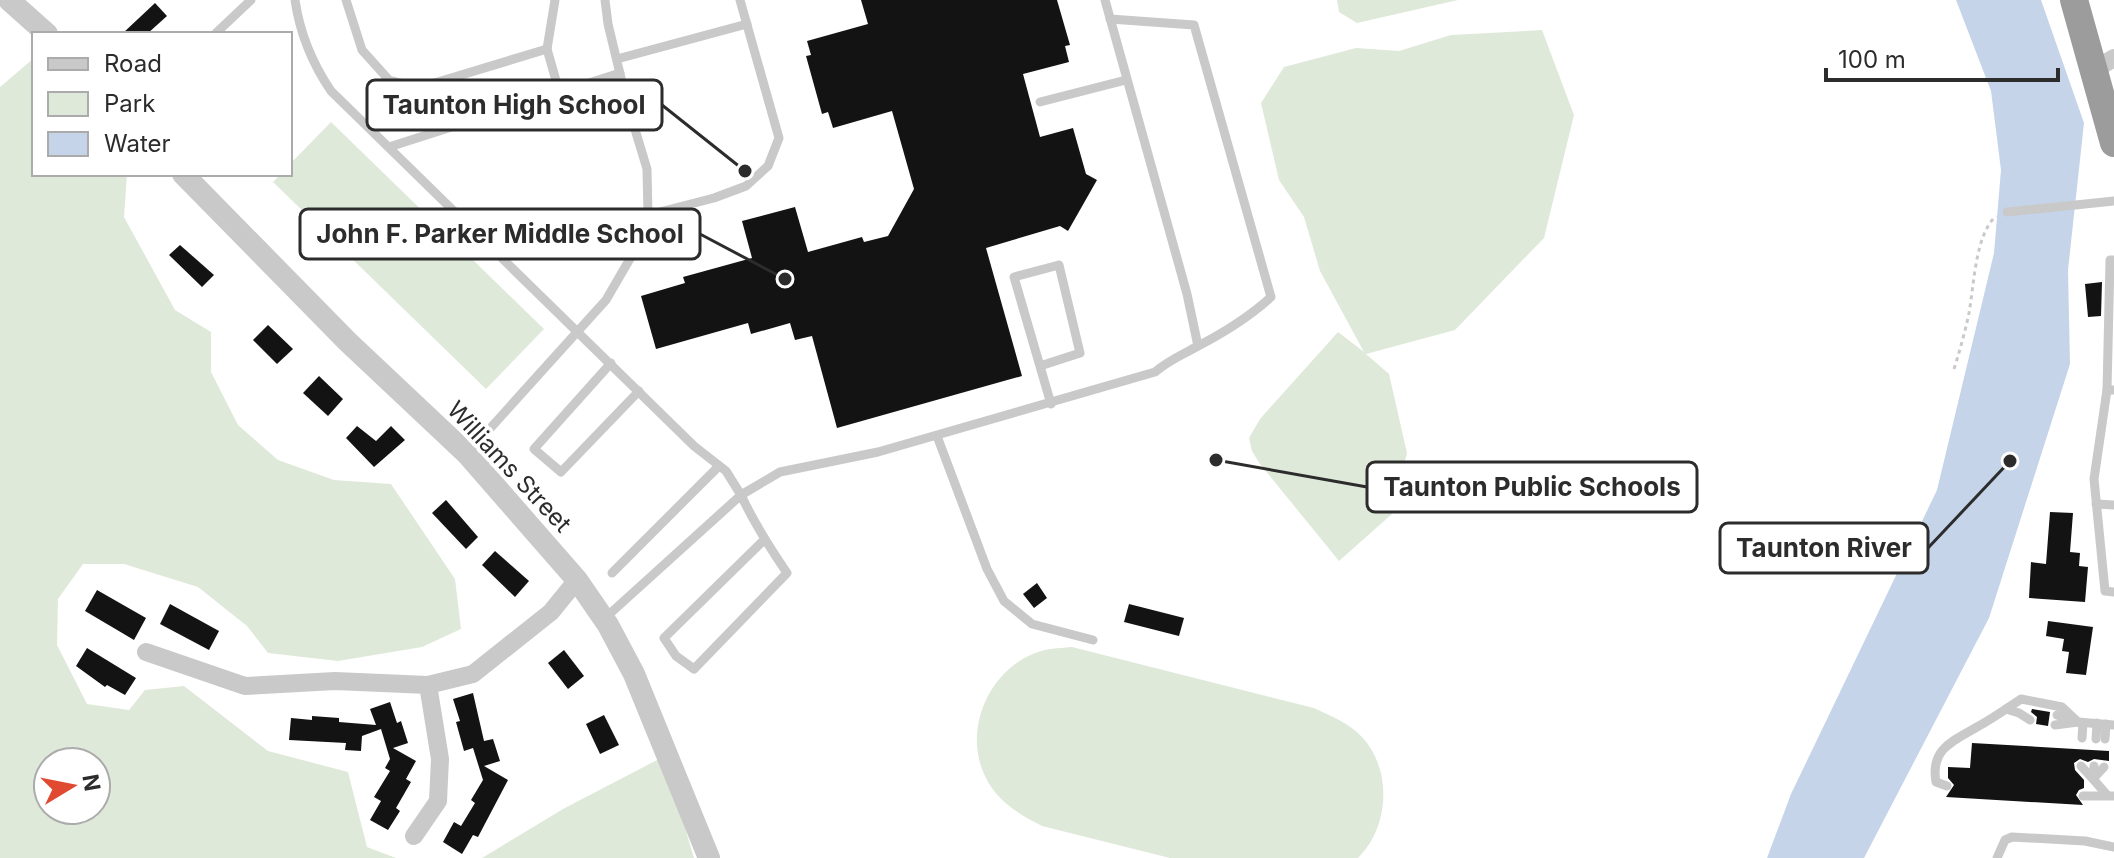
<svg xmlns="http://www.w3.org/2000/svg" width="2114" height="858" viewBox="0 0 2114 858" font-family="Inter,sans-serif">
<rect width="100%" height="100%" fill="#fff"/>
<!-- green -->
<g fill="#dfe9d9" fill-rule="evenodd">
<path d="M1337 0H1458L1357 23 1339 12Z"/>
<path d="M1542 30 1574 115 1544 238 1455 330 1366 354 1389 374 1407 453 1392 514 1339 561 1260 464 1252 451 1249 438 1260 419 1338 332 1364 352 1320 271 1304 217 1279 180 1261 103 1284 67 1356 48 1399 51 1451 35Z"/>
<path d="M34 58V174H127L124 217 175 310 211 332V372L238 425 278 460 334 480 391 484 455 579 461 629 422 647 338 661 268 653 247 626 198 587 124 564H83L58 599 57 645 87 704 129 710 145 690 184 686 268 751 348 772 367 847 396 858H0V87ZM48 762H96V810H48Z"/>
<path d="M331 122 544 329 486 389 273 182 281 174H290V164Z"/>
<path d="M1072 647 1314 708C1331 716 1349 723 1362 737 1393 770 1389 828 1358 858H1170L1042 826C1020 815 997 801 986 778 961 730 990 666 1041 651 1051 648 1062 648 1072 647Z"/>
<path d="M659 759 680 811 694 858H482L563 809Z"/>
</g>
<!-- water -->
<path fill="#c5d4e9" d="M1956 0H2041L2084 123 2068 270 2070 364 1989 618 1864 858H1767L1791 794 1937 490 1994 253 2001 170 1991 91Z"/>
<!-- building -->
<g fill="#131313">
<path d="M861 0H1057L1070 45 1065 46 1069 62 1023 74 1040 137 1073 128 1086 174 1097 180 1068 231 1060 226 986 248 1022 376 837 428 812 336 795 340 790 323 751 334 748 323 656 349 641 296 685 283 683 277 752 258 742 221 795 207 808 252 862 237 864 242 888 236 914 189 892 111 833 128 828 112 822 114 806 56 811 55 807 41 868 24Z"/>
<path d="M155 3 167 16 147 34H122Z"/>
<path d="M180 245 214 275 202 287 169 255Z"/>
<path d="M2102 282 2101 316 2088 317 2085 284Z"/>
<path d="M268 325 293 349 277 364 253 340Z"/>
<path d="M319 376 343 399 328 416 303 393Z"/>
<path d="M357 426 376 441 391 426 405 440 374 467 346 438Z"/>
<path d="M446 500 478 537 466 549 432 513Z"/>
<path d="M2050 512 2073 513 2070 552 2080 553 2079 566 2088 567 2085 602 2029 598 2031 562 2046 564Z"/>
<path d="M495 551 529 581 515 597 482 565Z"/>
<path d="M1037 583 1047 598 1034 608 1023 594Z"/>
<path d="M97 590 146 618 134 640 85 611Z"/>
<path d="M170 604 219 631 209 650 160 624Z"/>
<path d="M1129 604 1184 618 1179 636 1124 622Z"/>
<path d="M2048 621 2093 627 2086 675 2066 673 2069 652 2062 651 2064 639 2046 636Z"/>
<path d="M87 648 136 678 125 695 107 685 105 687 76 666Z"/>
<path d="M564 650 584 676 568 689 548 663Z"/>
<path d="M473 693 484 741 493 739 500 761 484 766 508 780 478 837 473 835 462 854 443 842 454 822 461 826 475 803 471 800 483 780 473 748 464 751 456 722 460 721 453 699Z"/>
<path d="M390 702 397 723 401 721 408 743 393 748 416 761 406 779 411 782 396 808 400 811 388 830 370 820 381 801 374 797 390 771 385 768 390 759 381 729 362 736 361 751 345 750 346 743 289 740 291 718 312 720V716L339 718V722L376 725 370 709Z"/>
<path d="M2032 709 2050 712 2048 726 2036 724 2037 717 2031 712Z"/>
<path d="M604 715 619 745 600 754 586 724Z"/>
<path d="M1972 743 2109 751V761L2094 759 2088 762 2080 759 2074 763 2075 770 2084 780V788L2079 790 2076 795 2083 805 1946 797 1954 785 1948 778V767L1970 768Z"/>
</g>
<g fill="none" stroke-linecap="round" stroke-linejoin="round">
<!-- path -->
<path stroke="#c9c9c9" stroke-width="3" stroke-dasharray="4 4" stroke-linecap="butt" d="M1954 369C1960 350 1965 332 1969 313 1974 286 1975 235 1996 216"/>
<!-- service -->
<g stroke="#c9c9c9" stroke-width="9">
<path d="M295 0C300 34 312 63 331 91L694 446 726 471 741 495 780 472 878 452 1155 372C1169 360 1182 355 1198 346 1223 333 1249 317 1271 297L1194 25 1110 19"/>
<path d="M346 0 362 50 389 80 418 88 547 49 559 91"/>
<path d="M1105 0 1187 294 1198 346"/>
<path d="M215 34 251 0"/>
<path d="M547 49 555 0"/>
<path d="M617 59 747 24"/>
<path d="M1040 102 1126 80"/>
<path d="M389 147 620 73"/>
<path d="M2007 212 2114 201"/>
<path d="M648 215 714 198 746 186 768 166 779 138 740 0"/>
<path d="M611 363 534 449 561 472 639 391"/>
<path d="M1040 366 1080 353 1059 265 1014 277 1051 404"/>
<path d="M2107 390 2110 260H2114"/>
<path d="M2114 390H2107L2094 479 2105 591 2114 592"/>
<path d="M937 436 987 569 1004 601 1032 624 1093 640"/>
<path d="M467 454 606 300 642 238 648 215 647 169 627 103 608 24 605 0"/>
<path d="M2096 504 2114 505"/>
<path d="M612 573 719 466"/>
<path d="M604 619 741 495C754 523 770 548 787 573L694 669 676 656 664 638 765 539"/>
<path d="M2006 709 2019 713 2030 720"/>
<path d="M2057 715 2074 721"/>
<path d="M2055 725 2078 722 2114 725"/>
<path d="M2082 738 2083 723"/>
<path d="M2096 739 2097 723"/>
<path d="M2105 739 2106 724"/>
<path d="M2081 766 2093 779 2104 767"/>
<path d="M2094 766 2093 779 2107 795"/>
<path d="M1947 786 1936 782C1930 749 1953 741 1977 727 1992 719 2006 709 2021 699L2062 707 2078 722"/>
<path d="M2083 796H2114"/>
<path d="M1997 858 2005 840 2012 837 2085 841 2114 847"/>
</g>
<!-- minor -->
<g stroke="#c9c9c9" stroke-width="18">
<path d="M2094 70 2114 58"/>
<path d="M146 652 245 686 335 681 428 685 473 674 551 612 577 580"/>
<path d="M414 836 438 801 440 759 428 685"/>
</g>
<!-- tertiary -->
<g stroke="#c9c9c9" stroke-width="22">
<path d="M9 0 47 34"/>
<path d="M183 174 348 342 467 454 577 580 608 625 634 674 709 858"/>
</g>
<!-- trunk -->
<path stroke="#9c9c9c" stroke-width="28" d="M2074 0 2114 143"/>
</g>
<g text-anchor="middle" stroke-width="8" stroke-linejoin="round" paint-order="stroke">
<!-- street labels -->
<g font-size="24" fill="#2c2c2c" stroke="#fff">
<text transform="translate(509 467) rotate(47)" y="8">Williams Street</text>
</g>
</g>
<!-- callouts -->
<path fill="none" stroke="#2c2c2c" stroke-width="3" d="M745 171L662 105M785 279L700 234M1216 460L1367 487M2010 461L1928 548"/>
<g fill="#2c2c2c" stroke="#fff" stroke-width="3">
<circle cx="745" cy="171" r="8"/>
<circle cx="785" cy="279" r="8"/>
<circle cx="1216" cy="460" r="8"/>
<circle cx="2010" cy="461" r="8"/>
</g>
<g fill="#fff" stroke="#2c2c2c" stroke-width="3">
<rect x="367" y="80" width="295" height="50" rx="8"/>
<rect x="300" y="209" width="400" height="50" rx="8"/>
<rect x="1367" y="462" width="330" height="50" rx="8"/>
<rect x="1720" y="523" width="208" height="50" rx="8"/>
</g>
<g font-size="26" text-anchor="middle" font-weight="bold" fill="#2c2c2c">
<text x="514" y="114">Taunton High School</text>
<text x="500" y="243">John F. Parker Middle School</text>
<text x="1532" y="496">Taunton Public Schools</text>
<text x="1824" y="557">Taunton River</text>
</g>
<!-- legend -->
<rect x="32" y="32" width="260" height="144" fill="#ffffff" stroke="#ababab" stroke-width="2"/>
<rect x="48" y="58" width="40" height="12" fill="#c9c9c9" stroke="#ababab" stroke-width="2"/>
<text x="104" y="72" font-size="24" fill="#2c2c2c">Road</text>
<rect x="48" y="92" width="40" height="24" fill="#dfe9d9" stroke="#ababab" stroke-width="2"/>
<text x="104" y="112" font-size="24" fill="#2c2c2c">Park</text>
<rect x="48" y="132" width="40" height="24" fill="#c5d4e9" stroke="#ababab" stroke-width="2"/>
<text x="104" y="152" font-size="24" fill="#2c2c2c">Water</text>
<!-- north arrow -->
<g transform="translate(72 786) rotate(80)"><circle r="38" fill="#ffffff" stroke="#ababab" stroke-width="2"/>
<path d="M0-6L14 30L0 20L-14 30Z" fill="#e04a31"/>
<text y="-12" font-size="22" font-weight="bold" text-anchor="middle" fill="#2c2c2c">N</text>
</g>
<!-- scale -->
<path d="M1826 68v12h232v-12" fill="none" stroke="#2c2c2c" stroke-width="4"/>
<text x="1838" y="68" font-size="24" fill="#2c2c2c" stroke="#ffffff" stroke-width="6" paint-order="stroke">100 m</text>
</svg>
